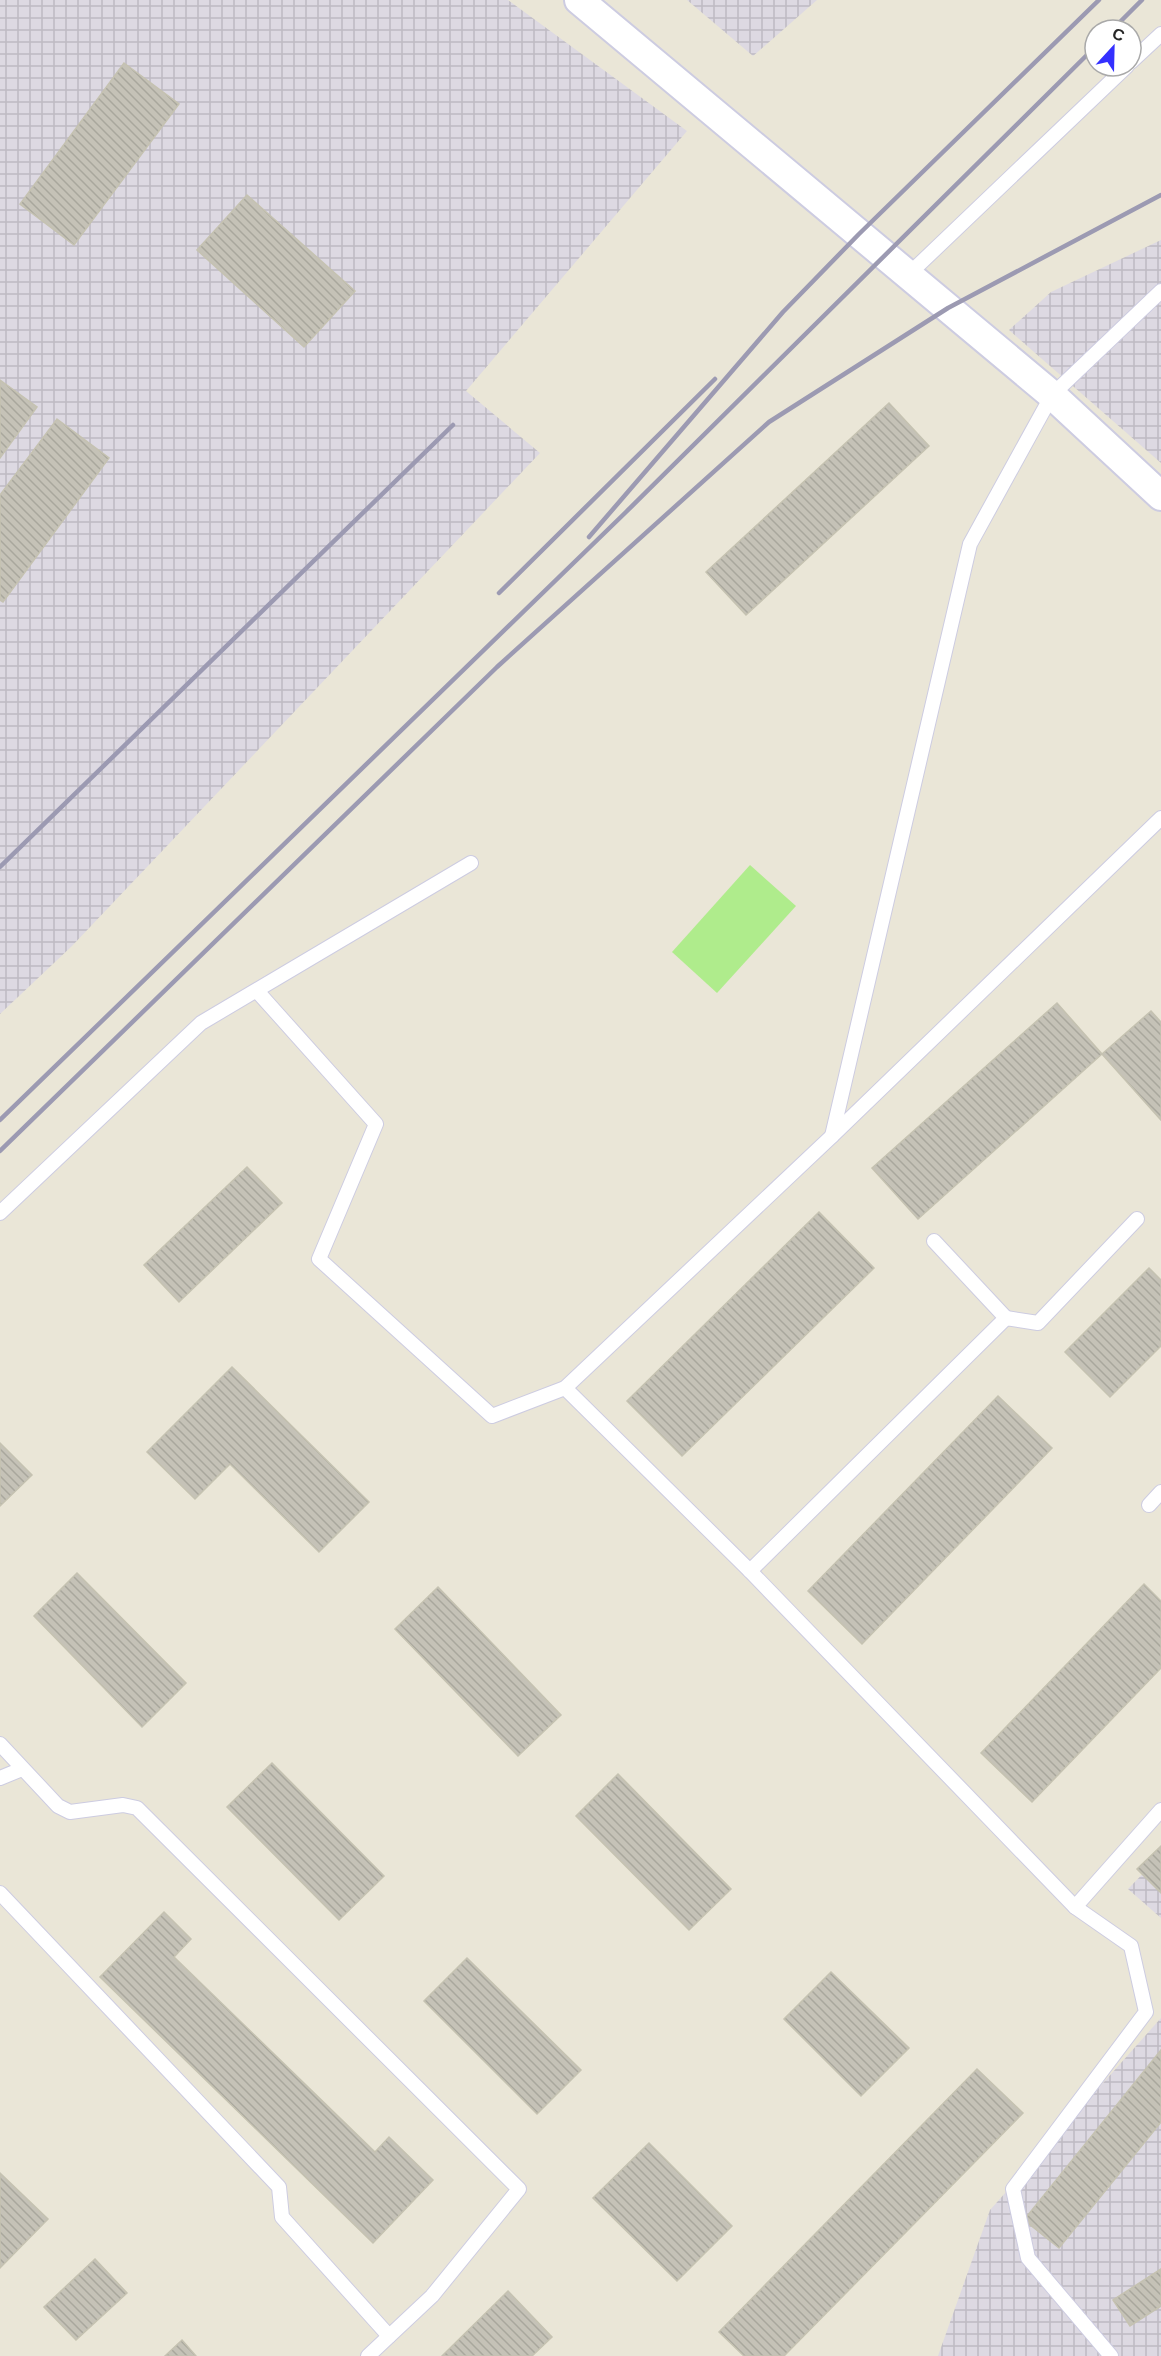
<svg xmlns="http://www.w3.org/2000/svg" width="1161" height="2356" viewBox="0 0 1161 2356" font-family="Arial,sans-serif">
<defs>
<pattern id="industrial-grid" width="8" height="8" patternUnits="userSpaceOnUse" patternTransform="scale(1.5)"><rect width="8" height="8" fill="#ddd9e2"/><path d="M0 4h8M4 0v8" fill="none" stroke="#bebac2"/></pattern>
<pattern id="building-back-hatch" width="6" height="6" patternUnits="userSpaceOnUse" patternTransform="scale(1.5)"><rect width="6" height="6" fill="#c5c2b7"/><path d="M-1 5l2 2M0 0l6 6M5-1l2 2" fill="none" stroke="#a9a79d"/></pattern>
</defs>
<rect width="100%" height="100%" fill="#eae6d7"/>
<!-- industrial -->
<g fill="url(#industrial-grid)">
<path d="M0 0H508L687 131 466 391 540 453 72 946 0 1014Z"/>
<path d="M687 0H817L753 56Z"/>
<path d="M1161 240V463L1009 330 1051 292Z"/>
<path d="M1161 1855V1918L1128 1889Z"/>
<path d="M1161 2018V2356H938L990 2210Z"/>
</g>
<!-- pitch -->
<path fill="#afec8c" d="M750 865 796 906 717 993 672 952Z"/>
<!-- building -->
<g fill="url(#building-back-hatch)" stroke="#c5c2b1" stroke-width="1.5">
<path d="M124 63 179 104 74 245 20 204Z"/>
<path d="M247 195 355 291 304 347 197 250Z"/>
<path d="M0 380 37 407 0 458Z"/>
<path d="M889 403 929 446 746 615 706 572Z"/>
<path d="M57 419 109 458 3 602 0 600V495Z"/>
<path d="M1057 1003 1102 1054 918 1219 872 1168Z"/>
<path d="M1151 1011 1161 1022V1120L1102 1054Z"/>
<path d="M247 1167 282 1203 179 1302 144 1265Z"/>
<path d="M819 1212 874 1268 682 1456 627 1401Z"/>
<path d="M1149 1268 1161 1280V1346L1110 1397 1065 1352Z"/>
<path d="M232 1367 369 1502 319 1552 230 1464 195 1499 147 1452Z"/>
<path d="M998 1396 1052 1448 862 1644 808 1591Z"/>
<path d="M0 1443 32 1475 0 1506Z"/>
<path d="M77 1573 186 1683 142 1727 34 1616Z"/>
<path d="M1144 1584 1161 1601V1668L1032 1802 981 1753Z"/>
<path d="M438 1587 561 1715 518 1756 395 1629Z"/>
<path d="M272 1763 384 1876 339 1920 227 1807Z"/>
<path d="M618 1774 731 1889 689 1930 576 1816Z"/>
<path d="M1161 1846V1893L1137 1869Z"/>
<path d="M164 1912 191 1939 174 1957 375 2152 389 2137 433 2180 373 2243 100 1977Z"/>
<path d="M467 1958 581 2070 537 2114 424 2001Z"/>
<path d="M831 1972 909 2048 861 2096 784 2019Z"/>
<path d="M1161 2050V2122L1059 2248 1024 2220Z"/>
<path d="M977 2069 1023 2113 784 2356H744L719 2332Z"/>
<path d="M649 2143 732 2226 677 2281 593 2198Z"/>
<path d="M0 2173 48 2219 0 2268Z"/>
<path d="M95 2259 127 2293 76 2340 44 2307Z"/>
<path d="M1161 2269V2306L1130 2326 1113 2300Z"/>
<path d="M508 2291 552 2337 532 2356H442Z"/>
<path d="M182 2340 196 2356H165Z"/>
</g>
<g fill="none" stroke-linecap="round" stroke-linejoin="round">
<!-- lane casing -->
<g stroke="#cdcce1" stroke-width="16">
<g id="lane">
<path d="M1131 62 1161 34"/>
<path d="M908 275 1127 66"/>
<path d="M257 991 376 1124 319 1259 492 1416 565 1388"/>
<path d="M832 1136 970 544 1052 395 1161 291"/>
<path d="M0 1213 201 1023 471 863"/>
<path d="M934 1241 1006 1318"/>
<path d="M1149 1505 1161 1492"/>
<path d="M750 1571 1006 1318 1038 1323 1137 1219"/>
<path d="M0 1744 58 1806 70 1812 123 1805 137 1808 519 2189 432 2296 368 2356"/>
<path d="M0 1778 22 1769"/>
<path d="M0 1893 279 2187 282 2217 389 2336"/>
<path d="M1075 1907 1161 1810"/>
<path d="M1111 2356 1028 2258 1013 2189 1146 2012 1131 1946 1075 1907 750 1571 565 1388 832 1136 1161 818"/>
</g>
</g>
<!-- street casing -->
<g stroke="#cdcce1" stroke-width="32">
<path id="street" d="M579 0 1052 395 1161 496"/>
</g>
<!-- lane -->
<use href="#lane" stroke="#fff" stroke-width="14"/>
<!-- street -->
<use href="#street" stroke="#fff" stroke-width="28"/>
<!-- rail -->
<g stroke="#9c9ab2" stroke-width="4.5">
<path d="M1112 30 1142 0"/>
<path d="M589 537 783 312 859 234 1099 0"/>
<path d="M499 593 715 379"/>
<path d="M0 867 453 425"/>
<path d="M0 1120 626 512 1095 47"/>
<path d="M0 1151 497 667 769 422 948 308 1161 195"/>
</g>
</g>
<!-- north arrow -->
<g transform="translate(1113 48) rotate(22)"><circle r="28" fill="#ffffff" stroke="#a9a9a9" stroke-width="1.5"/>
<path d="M0-4.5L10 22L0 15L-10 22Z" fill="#3430ff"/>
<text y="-9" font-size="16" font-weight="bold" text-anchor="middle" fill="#272727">С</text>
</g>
</svg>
